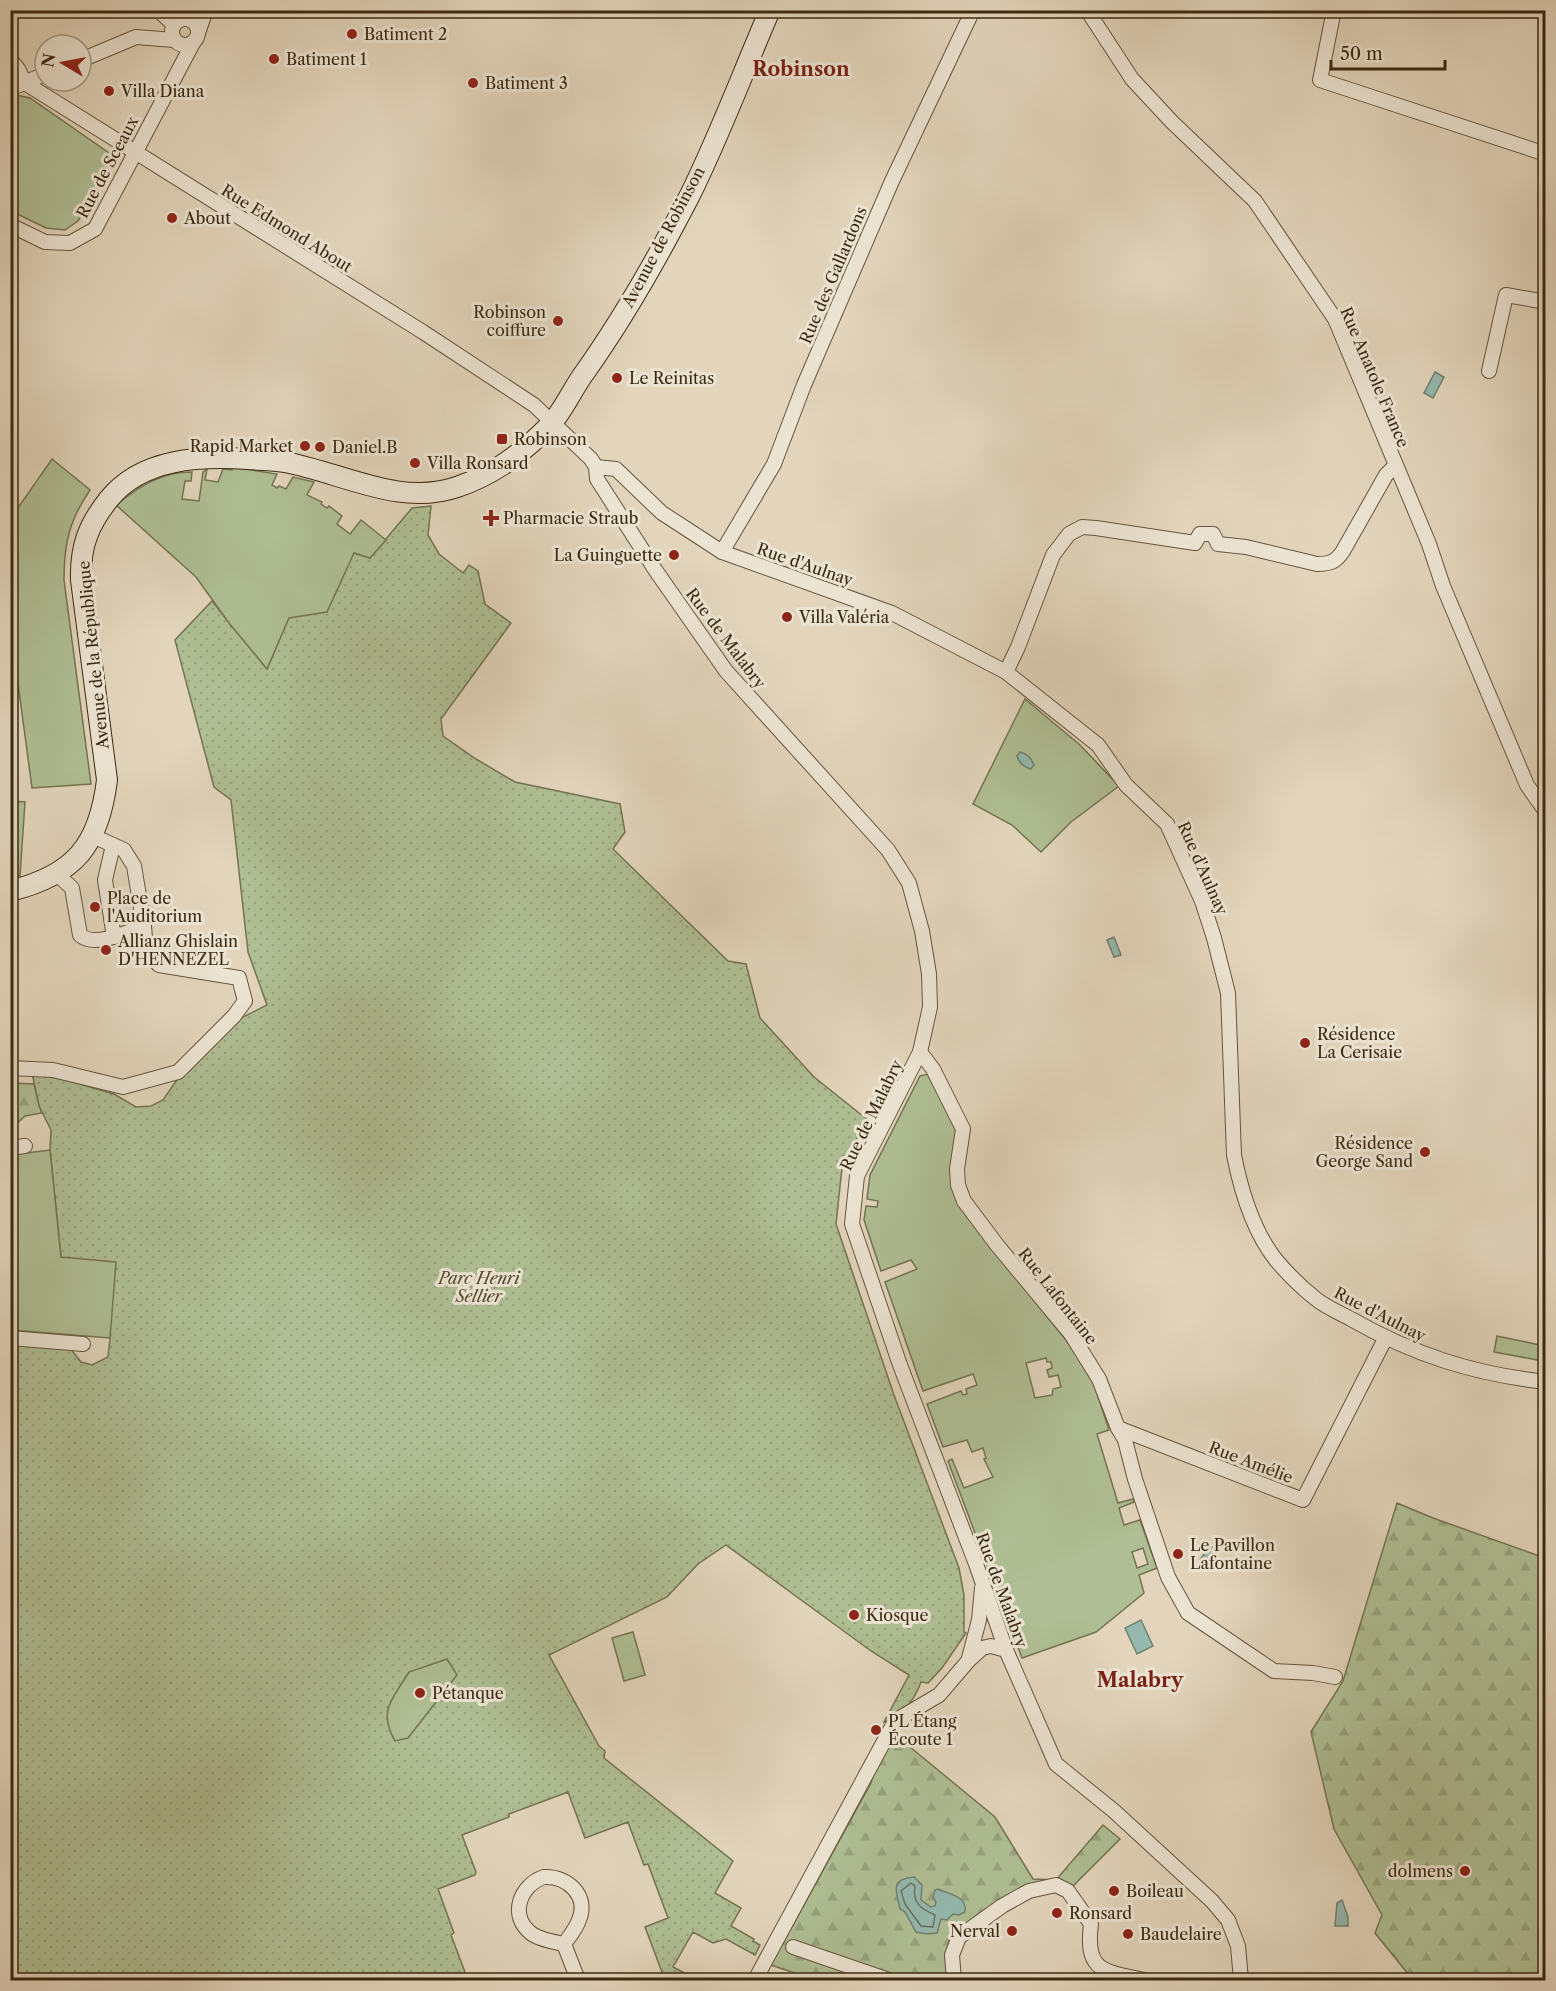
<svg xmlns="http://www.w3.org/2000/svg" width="1556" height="1991" viewBox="0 0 1556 1991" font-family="'Libre Caslon Text',serif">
<defs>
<pattern id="grass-dots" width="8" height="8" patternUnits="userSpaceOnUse" patternTransform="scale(1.5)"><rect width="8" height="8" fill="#afbe94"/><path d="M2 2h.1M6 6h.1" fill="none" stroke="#97a37f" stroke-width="1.8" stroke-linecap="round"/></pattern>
<pattern id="forest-firs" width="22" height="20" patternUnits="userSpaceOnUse" patternTransform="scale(1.5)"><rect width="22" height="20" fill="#afbe94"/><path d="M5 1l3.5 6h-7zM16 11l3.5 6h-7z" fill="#97a37f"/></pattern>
</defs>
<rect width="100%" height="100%" fill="#e2d5bc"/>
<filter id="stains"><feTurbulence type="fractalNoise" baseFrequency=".00333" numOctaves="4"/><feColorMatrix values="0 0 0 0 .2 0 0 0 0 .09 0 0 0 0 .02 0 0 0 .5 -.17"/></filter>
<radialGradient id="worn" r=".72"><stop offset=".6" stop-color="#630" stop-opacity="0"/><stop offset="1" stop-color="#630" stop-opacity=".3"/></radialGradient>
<!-- grass -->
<path fill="url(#grass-dots)" stroke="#757452" stroke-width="1.5" d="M431 506 428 535 439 554 463 573 469 565 478 571 485 604 511 623 441 719 443 736 476 759 515 782 620 804 625 832 613 849 728 961 746 964 760 1018 814 1077 869 1121 865 1131 861 1130 842 1168 836 1224 894 1395 959 1568 964 1595V1632L966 1633 942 1668 928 1683 921 1682C916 1696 901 1721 884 1722L909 1675 871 1651 726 1545 698 1564 667 1597 549 1655 599 1746 605 1751 604 1758 733 1861 715 1893 741 1908 731 1926 754 1939 753 1941 760 1945 755 1955 726 1939 713 1943 693 1932 673 1967 698 1980H665L645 1927 668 1918 648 1864 644 1865 628 1822 585 1838 568 1792 509 1814V1817L462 1835 476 1872 475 1875 438 1889 454 1933 451 1935 468 1980H11L10 1343 70 1348 81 1362 92 1365 108 1357 110 1338 61 1257 50 1150 51 1130 39 1106 32 1073 66 1080 114 1094 136 1107 151 1106 163 1100 181 1074 237 1020 267 1005 248 952 231 800 214 787 175 640 212 601 267 669 289 617 354 553 370 558 412 508Z"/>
<!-- forest -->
<g fill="url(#forest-firs)" stroke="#757452" stroke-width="1.5">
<path d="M11 1083 34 1084 39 1106 42 1113 25 1116 11 1129Z"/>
<path d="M1397 1503 1433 1518 1545 1558V1583L1542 1591 1546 1598 1545 1980H1413L1375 1933 1382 1915 1334 1829 1311 1732 1343 1681Z"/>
<path d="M893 1733 995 1817 1033 1879 1056 1880 1103 1825 1120 1839 1068 1891H1029L959 1937 954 1980H815L771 1965 871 1783 874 1768Z"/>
</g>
<!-- garden -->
<g fill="#afbe94" stroke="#757452" stroke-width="1.5" fill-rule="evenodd">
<path d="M16 95 30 98 112 155 111 168 78 221 65 230 46 228 11 211V98Z"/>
<path d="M52 459 90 490C69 521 64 543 64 580L91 784 32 788 11 631V518Z"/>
<path d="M232 467 277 474 272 485 277 488 279 486 286 489 293 477 314 482 307 495 322 502 321 504 327 508 329 506 342 516 337 524 350 534 361 520 386 540 370 558 354 553 327 612 289 618 267 669 229 623 196 577 116 505C140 486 161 472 192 472L191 481H185L182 499 199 501 203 472 207 469 205 480 218 482 223 469 232 470Z"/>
<path d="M1025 699 1080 745 1119 786 1071 822 1041 852 1012 825 973 804Z"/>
<path d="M11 801 25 802 20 876 11 878Z"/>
<path d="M929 1074 959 1130 952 1185 956 1200 989 1245 1066 1340 1092 1378 1109 1430 1097 1434 1118 1503 1133 1499 1134 1502 1119 1508 1124 1525 1140 1520 1157 1568 1139 1575 1144 1593 1096 1632 1022 1658 948 1461 952 1459 964 1488 993 1477 984 1459 986 1458 983 1448 972 1452 967 1440 943 1447 927 1404 961 1391 963 1395 967 1394 966 1389 977 1385 973 1374 923 1391 885 1282 917 1269 911 1260 881 1271 864 1220 866 1206 877 1207 878 1201 867 1199 870 1175 920 1076ZM1046 1358 1047 1362H1051L1052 1368 1047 1370 1049 1377 1058 1375 1061 1387 1053 1389 1052 1395 1035 1398 1026 1363ZM1143 1548 1148 1564 1137 1568 1132 1552Z"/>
<path d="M50 1150 61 1257 116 1262 110 1338 11 1330 10 1155Z"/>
<path d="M1497 1336 1545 1346 1543 1361 1494 1352Z"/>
<path d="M633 1632 645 1675 624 1681 612 1638Z"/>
<path d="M447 1659 457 1675 408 1738 395 1741C377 1710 393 1699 409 1672Z"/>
</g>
<!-- water -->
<g fill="#95b9af" stroke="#718070" stroke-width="1.5">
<path d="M1435 372 1444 377 1433 398 1424 393Z"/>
<path d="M1020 752C1028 754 1031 758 1034 765L1031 769C1024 767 1019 763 1017 756Z"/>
<path d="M1114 937 1121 955 1114 957 1107 940Z"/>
<path d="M1209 1547H1213L1216 1552 1205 1565 1200 1560Z"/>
<path d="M1141 1620 1153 1646 1137 1654 1125 1628Z"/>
<path d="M914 1877 922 1885 921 1900 931 1907 935 1906 936 1902 933 1897 935 1890 938 1889C948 1894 968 1896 965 1912L959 1915 953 1914 947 1920 941 1919 937 1933 927 1934 916 1932 905 1912 900 1909C898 1895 887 1879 914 1877Z"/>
<path d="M1342 1900 1348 1917V1926H1335L1337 1903Z"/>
</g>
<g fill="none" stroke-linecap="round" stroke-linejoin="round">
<!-- shore -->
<path stroke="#687260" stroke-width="1.5" d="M911 1883 915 1886C912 1903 921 1909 935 1915L933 1927 921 1926 905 1904 901 1891Z"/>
<!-- street casing -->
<g stroke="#65553c" stroke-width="16">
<g id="street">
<path d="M158 10 174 25"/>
<path d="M1087 10 1132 79 1172 122 1255 201 1335 319 1429 544 1443 586 1527 785 1546 812"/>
<path d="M1334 10 1320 80 1546 154"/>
<circle cx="185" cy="32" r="13"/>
<path d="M198 33 206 10"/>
<path d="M10 59 18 69 25 83 423 332 534 405 591 459 596 467 597 479 656 571 726 671 888 850 909 883 922 931 929 974 930 1007 920 1052 857 1176 852 1224 900 1365 976 1564 1006 1650 1056 1764 1114 1811 1212 1901 1228 1920 1238 1946 1241 1980"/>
<path d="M81 60 136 37 174 40"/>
<path d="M10 89 45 74"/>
<path d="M10 225 45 242 70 243 95 229 194 41"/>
<path d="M1489 371 1506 295 1546 302"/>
<path d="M596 467 616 469 662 513 722 552 892 613 1006 672 1098 745 1126 785 1167 824 1202 901 1214 938 1228 993 1234 1155C1241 1191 1253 1231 1276 1260 1287 1273 1302 1288 1316 1299 1326 1307 1340 1313 1351 1319 1414 1355 1474 1374 1546 1382"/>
<path d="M722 552 774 464 804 385 892 181 973 10"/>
<path d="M1006 672 1018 647 1053 555 1069 534 1082 527 1096 528 1195 543 1200 534H1213L1218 544 1246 547 1317 564C1330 564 1336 562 1343 551L1386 475 1395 466"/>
<path d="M113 845 105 880 114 937"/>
<path d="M58 875 72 888 80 935C94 948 128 932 144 926"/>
<path d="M920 1052 933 1069 963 1129 957 1169 958 1185 964 1201 997 1245 1071 1334 1099 1379 1118 1428 1125 1440 1135 1479 1168 1577 1188 1613 1274 1671 1313 1673 1335 1677"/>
<path d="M10 1068 53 1070 123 1087 178 1072 234 1016 245 1001 239 978 159 965 146 951 144 926 134 866 124 850 93 836"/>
<path d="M10 1148 25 1146"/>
<path d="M10 1338 83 1344"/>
<path d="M1118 1428 1303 1500 1385 1339"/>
<path d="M969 1658 979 1620 982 1588"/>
<path d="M544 1877C568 1876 589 1896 579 1920 576 1929 569 1937 564 1944 554 1942 541 1940 532 1934 508 1916 520 1885 544 1877Z"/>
<path d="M564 1944 578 1980"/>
<path d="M793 1947 889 1980"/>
<path d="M755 1980 895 1721 939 1695 969 1660 982 1648 991 1646 1006 1650"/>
<path d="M954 1980 952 1955 959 1937 1002 1906 1029 1891 1056 1885 1068 1891 1091 1924C1085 1972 1103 1971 1144 1980"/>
</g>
</g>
<!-- secondary casing -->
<g stroke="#3b2a11" stroke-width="22">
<path id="secondary" d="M10 891C75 875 99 845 107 780L81 580C80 547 88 525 109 499 142 458 200 456 248 459 260 460 273 460 284 462 341 472 399 507 457 487 494 475 524 452 551 424 565 408 573 388 585 372 624 317 658 257 689 197 719 137 743 72 770 10"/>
</g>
<!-- street -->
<use href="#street" stroke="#ece4d3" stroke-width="14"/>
<!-- secondary -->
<use href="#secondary" stroke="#ece4d3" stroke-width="20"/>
</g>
<!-- markers -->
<g fill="#8f2418" stroke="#ece4d3" stroke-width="2">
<circle cx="352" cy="34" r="6"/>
<circle cx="274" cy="59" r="6"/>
<circle cx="473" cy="83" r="6"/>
<circle cx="109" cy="91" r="6"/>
<circle cx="172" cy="218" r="6"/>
<circle cx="558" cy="321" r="6"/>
<circle cx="617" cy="378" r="6"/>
<rect x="496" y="433" width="12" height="12" rx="3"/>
<circle cx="305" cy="446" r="6"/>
<circle cx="320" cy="447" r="6"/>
<circle cx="415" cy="463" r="6"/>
<path d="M488 509h6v6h6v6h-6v6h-6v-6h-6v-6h6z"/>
<circle cx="674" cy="555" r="6"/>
<circle cx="787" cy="617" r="6"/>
<circle cx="95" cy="907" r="6"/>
<circle cx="106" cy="950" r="6"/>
<circle cx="1305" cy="1043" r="6"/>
<circle cx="1425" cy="1152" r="6"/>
<circle cx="1178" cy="1554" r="6"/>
<circle cx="854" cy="1615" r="6"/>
<circle cx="420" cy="1693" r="6"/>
<circle cx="876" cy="1730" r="6"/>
<circle cx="1465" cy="1871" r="6"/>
<circle cx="1114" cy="1891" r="6"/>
<circle cx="1057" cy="1913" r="6"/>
<circle cx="1012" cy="1931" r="6"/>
<circle cx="1128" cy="1934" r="6"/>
</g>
<g text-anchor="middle" stroke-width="6" stroke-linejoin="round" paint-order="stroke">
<!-- poi labels -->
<g font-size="16" fill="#3b2a11" stroke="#ece4d3" text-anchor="start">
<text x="364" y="40">Batiment 2</text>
<text x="286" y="65">Batiment 1</text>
<text x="485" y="89">Batiment 3</text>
<text x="121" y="97">Villa Diana</text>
<text x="184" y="224">About</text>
<text x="546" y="318" text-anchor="end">Robinson<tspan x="546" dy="18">coiffure</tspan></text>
<text x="629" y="384">Le Reinitas</text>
<text x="514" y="445">Robinson</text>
<text x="293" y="452" text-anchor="end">Rapid Market</text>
<text x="332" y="453">Daniel.B</text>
<text x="427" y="469">Villa Ronsard</text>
<text x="503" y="524">Pharmacie Straub</text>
<text x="662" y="561" text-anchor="end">La Guinguette</text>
<text x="799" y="623">Villa Valéria</text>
<text x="107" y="904">Place de<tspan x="107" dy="18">l'Auditorium</tspan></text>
<text x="118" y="947">Allianz Ghislain<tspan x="118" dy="18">D'HENNEZEL</tspan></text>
<text x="1317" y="1040">Résidence<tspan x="1317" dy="18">La Cerisaie</tspan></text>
<text x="1413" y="1149" text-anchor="end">Résidence<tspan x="1413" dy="18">George Sand</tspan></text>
<text x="1190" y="1551">Le Pavillon<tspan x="1190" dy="18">Lafontaine</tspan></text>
<text x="866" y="1621">Kiosque</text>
<text x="432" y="1699">Pétanque</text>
<text x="888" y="1727">PL Étang<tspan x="888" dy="18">Écoute 1</tspan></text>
<text x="1453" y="1877" text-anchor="end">dolmens</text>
<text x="1126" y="1897">Boileau</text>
<text x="1069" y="1919">Ronsard</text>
<text x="1000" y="1937" text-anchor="end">Nerval</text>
<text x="1140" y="1940">Baudelaire</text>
</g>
<!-- street labels -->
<g font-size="16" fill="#3b2a11" stroke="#ece4d3">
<text transform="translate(107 167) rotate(-62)" y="6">Rue de Sceaux</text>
<text transform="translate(287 228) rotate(32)" y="6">Rue Edmond About</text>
<text transform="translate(663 237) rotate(-62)" y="6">Avenue de Robinson</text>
<text transform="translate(833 275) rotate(-67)" y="6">Rue des Gallardons</text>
<text transform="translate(1375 377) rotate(67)" y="6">Rue Anatole France</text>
<text transform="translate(805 564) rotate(19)" y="6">Rue d'Aulnay</text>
<text transform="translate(726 638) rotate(53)" y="6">Rue de Malabry</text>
<text transform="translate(93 655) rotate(-96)" y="6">Avenue de la République</text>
<text transform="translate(1203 868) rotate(66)" y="6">Rue d'Aulnay</text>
<text transform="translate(871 1115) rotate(-64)" y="6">Rue de Malabry</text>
<text transform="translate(1058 1296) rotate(52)" y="6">Rue Lafontaine</text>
<text transform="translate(1380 1314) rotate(27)" y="6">Rue d'Aulnay</text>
<text transform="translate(1251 1462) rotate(21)" y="6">Rue Amélie</text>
<text transform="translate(1002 1590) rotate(70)" y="6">Rue de Malabry</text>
</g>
<!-- park labels -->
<g font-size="16" font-style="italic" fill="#52482b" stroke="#ece4d3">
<text x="479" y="1284">Parc Henri<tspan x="479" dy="18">Sellier</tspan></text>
</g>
<!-- quarter labels -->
<g font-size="20" font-weight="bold" fill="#7a1f14" stroke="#ece4d3">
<text x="801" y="76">Robinson</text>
<text x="1140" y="1687">Malabry</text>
</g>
</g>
<!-- margin -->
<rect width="1556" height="1991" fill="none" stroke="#e2d5bc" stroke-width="36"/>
<rect x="12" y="12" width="1532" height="1967" fill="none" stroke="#3b2a11" stroke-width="3"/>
<rect x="18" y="18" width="1520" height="1955" fill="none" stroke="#3b2a11" stroke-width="1.5"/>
<!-- north arrow -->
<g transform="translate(63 63) rotate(280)"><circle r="28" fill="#ece4d3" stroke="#a59a85" stroke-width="1.5"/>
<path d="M0-4.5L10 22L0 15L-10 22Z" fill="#8f2418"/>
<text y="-9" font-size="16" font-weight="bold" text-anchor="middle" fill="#3b2a11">N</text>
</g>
<!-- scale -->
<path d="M1331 60v9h114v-9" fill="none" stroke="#3b2a11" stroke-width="3"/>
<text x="1340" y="60" font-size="18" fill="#3b2a11" stroke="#ece4d3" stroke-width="4.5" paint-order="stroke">50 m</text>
<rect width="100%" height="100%" filter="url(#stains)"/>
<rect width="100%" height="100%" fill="url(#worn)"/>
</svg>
